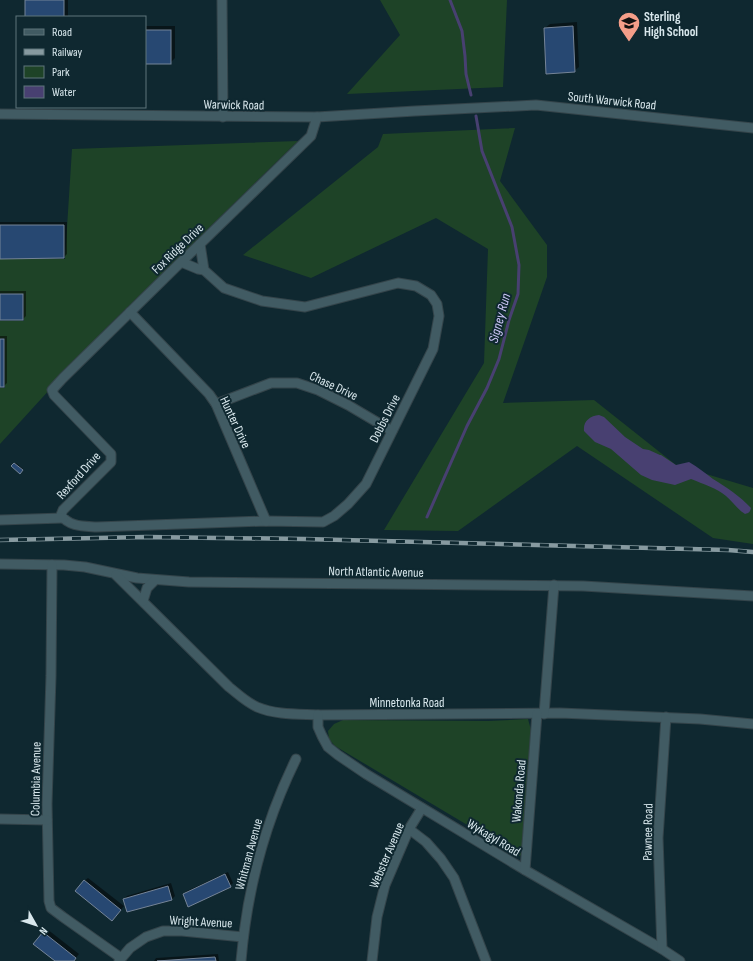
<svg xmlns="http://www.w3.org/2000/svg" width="753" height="961" viewBox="0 0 753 961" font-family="'Sofia Sans Condensed',sans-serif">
<rect width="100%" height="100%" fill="#0f2830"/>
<!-- green -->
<g fill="#1e4327">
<path d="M380 0H507L503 87 347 94 400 35Z"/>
<path d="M515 128 500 181 547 245V277L503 403 594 400 676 465 753 488V544L713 538 577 446 458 531 384 530 484 363 488 249 436 218 311 278 243 255 378 147 383 134Z"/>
<path d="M298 141 103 331 0 444V388H5V338H0V321H24V294L0 293V259H65L72 149Z"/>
<path d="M528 719 531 730 532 852 519 856 335 746 329 739 328 731 334 724 343 720 488 721Z"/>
</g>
<!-- water -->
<path fill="#484071" d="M599 415 604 417 625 437 643 449 649 450 660 455H661L676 465 689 462C698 467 705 473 713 479 726 487 740 496 751 508 750 512 749 513 745 514 737 509 733 502 726 496 717 488 703 484 691 479L675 485 652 480 641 475 611 449 595 442 584 431C583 421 590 416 599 415Z"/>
<!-- shadow -->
<g fill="#0007">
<rect x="26" y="0" width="42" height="17"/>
<path d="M577 22 579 67 574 71 545 28 550 24Z"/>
<path d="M145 26H175V58L170 63H145Z"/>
<path d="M0 222H67V254L64 257 0 258Z"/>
<path d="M0 291H26V316L23 319H0Z"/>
<path d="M0 336H7V383L4 386H0Z"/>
<path d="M16 463 23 469 20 472 13 466Z"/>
<path d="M228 872 233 883 230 886 184 895 187 891Z"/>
<path d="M88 878 124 906 115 917 84 881Z"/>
<path d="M171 883 175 896 172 899H124L127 896Z"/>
<path d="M47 929 79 954 73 961H57L44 933Z"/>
<path d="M218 954 219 961H154L156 958Z"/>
</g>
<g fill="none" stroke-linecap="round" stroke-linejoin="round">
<!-- stream -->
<g stroke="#484071" stroke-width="3">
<path d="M450 0 462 31 465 56 466 74 471 95"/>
<path d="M427 517 467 426 487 388 499 359 509 320 518 294 519 265 512 227 482 151 476 116"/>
</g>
</g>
<!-- building -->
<g fill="#274872" stroke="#758497">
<rect x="25" y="0" width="39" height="17"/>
<path d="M573 26 575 72 546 74 544 28Z"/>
<rect x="145" y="30" width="26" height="34"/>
<path d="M0 225H64V258L0 259Z"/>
<rect x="0" y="294" width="23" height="26"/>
<rect x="0" y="339" width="4" height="48"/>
<path d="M14 463 23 470 20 474 11 466Z"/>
<path d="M225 874 231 887 188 907 183 894Z"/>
<path d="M84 880 121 910 112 921 75 891Z"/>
<path d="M168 886 172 900 127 912 123 899Z"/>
<path d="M43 932 76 958 74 961H55L33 944Z"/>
<path d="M215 957 216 961H157Z"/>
</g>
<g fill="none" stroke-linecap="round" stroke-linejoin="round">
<!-- minor casing -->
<g stroke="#34444a" stroke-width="11">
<g id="minor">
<path d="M222 0 223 117"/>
<path d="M0 114 317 117 415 111 536 105 753 128"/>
<path d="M200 244 204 270"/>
<path d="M181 262 198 269 204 270 224 288 262 301 305 307 398 283 416 286 431 295 437 304 439 316 433 349 366 484 348 504 334 516 323 522 266 521 97 527C84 526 69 527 61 515L63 510 111 462V454L54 395 52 390 63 378 181 262 200 244 311 136 317 117"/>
<path d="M130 312 209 394 216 404 266 521"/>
<path d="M216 404 271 383H297L318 390 348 405 392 431"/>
<path d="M0 520 63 518"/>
<path d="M0 564 64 565 85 567 137 578 189 582 583 586 753 596"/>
<path d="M52 565 51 676 47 804 49 901 51 908 63 917 121 958"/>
<path d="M116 575 229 687C238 694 246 702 257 707 276 715 298 714 318 715L560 713 700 719 753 724"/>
<path d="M143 601 147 588 155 580"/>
<path d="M544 714 554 585"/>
<path d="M318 715V727L322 736 328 747 338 755 366 774 525 870 662 949 680 961"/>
<path d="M0 819 47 820"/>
<path d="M409 829 426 842 441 859 454 878 486 961"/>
<path d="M525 870 537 714"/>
<path d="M662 949 658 838 666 717"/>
<path d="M119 961 130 948 146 937 163 931H182L243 937"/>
<path d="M241 961C247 889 264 824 296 759"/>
<path d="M372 961 377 917 385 885 409 829 422 808"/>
</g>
</g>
<!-- minor -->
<use href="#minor" stroke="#415b63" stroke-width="9"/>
<!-- rail casing -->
<g stroke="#879aa0" stroke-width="4.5">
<path id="rail" d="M0 540 146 537 304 539 728 550 753 552"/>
</g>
<!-- rail -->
<use href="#rail" stroke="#0f2830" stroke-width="3" stroke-dasharray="9" stroke-linecap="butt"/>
</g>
<!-- icons -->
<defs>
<g id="school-pin" transform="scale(1.15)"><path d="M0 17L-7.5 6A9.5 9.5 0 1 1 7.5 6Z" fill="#f49e89" stroke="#0f2830"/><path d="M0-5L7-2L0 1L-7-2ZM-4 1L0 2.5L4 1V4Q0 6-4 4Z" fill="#111"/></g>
</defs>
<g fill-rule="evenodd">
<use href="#school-pin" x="629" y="23"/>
</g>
<g text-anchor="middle" stroke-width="4" stroke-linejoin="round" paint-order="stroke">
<!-- poi labels -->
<g font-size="13" font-weight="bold" fill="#d8e7ec" stroke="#0f2830" text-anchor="start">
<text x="644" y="21">Sterling<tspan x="644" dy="15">High School</tspan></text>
</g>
<!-- street labels -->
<g font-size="13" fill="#d8e7ec" stroke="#0f2830">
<text transform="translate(612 100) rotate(6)" y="5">South Warwick Road</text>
<text transform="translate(234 104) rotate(1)" y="5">Warwick Road</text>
<text transform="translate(177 248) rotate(-44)" y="5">Fox Ridge Drive</text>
<text transform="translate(334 385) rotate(25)" y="5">Chase Drive</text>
<text transform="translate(384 418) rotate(-63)" y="5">Dobbs Drive</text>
<text transform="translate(236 422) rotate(65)" y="5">Hunter Drive</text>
<text transform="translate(78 475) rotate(-48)" y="5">Rexford Drive</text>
<text transform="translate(376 571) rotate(1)" y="5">North Atlantic Avenue</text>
<text x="407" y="707">Minnetonka Road</text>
<text transform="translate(35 779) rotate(-89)" y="5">Columbia Avenue</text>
<text transform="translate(518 791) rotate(-85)" y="5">Wakonda Road</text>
<text transform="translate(647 832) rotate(-89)" y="5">Pawnee Road</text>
<text transform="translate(494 837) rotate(31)" y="5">Wykagyl Road</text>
<text transform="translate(248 854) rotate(-75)" y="5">Whitman Avenue</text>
<text transform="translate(386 855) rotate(-67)" y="5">Webster Avenue</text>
<text transform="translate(201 921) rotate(3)" y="5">Wright Avenue</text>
</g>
<!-- water labels -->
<g font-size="14" font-style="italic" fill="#cdc7f7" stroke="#0f2830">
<text transform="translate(499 318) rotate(-75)" y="5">Signey Run</text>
</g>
</g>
<!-- legend -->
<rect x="16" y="16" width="130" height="92" fill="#0f2830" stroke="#5f747b"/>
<rect x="24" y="29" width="20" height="6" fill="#415b63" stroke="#5f747b"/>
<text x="52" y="36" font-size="12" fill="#d8e7ec">Road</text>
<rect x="24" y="49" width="20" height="6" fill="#879aa0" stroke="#5f747b"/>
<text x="52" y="56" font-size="12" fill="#d8e7ec">Railway</text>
<rect x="24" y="66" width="20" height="12" fill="#1e4327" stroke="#5f747b"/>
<text x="52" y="76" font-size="12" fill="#d8e7ec">Park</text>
<rect x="24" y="86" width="20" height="12" fill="#484071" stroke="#5f747b"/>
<text x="52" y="96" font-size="12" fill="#d8e7ec">Water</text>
<!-- north arrow -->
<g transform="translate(36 925) rotate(129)" stroke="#0f2830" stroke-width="3" paint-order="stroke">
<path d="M0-3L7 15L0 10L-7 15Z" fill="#d8e7ec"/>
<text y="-6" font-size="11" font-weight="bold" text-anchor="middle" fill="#d8e7ec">N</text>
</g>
</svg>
